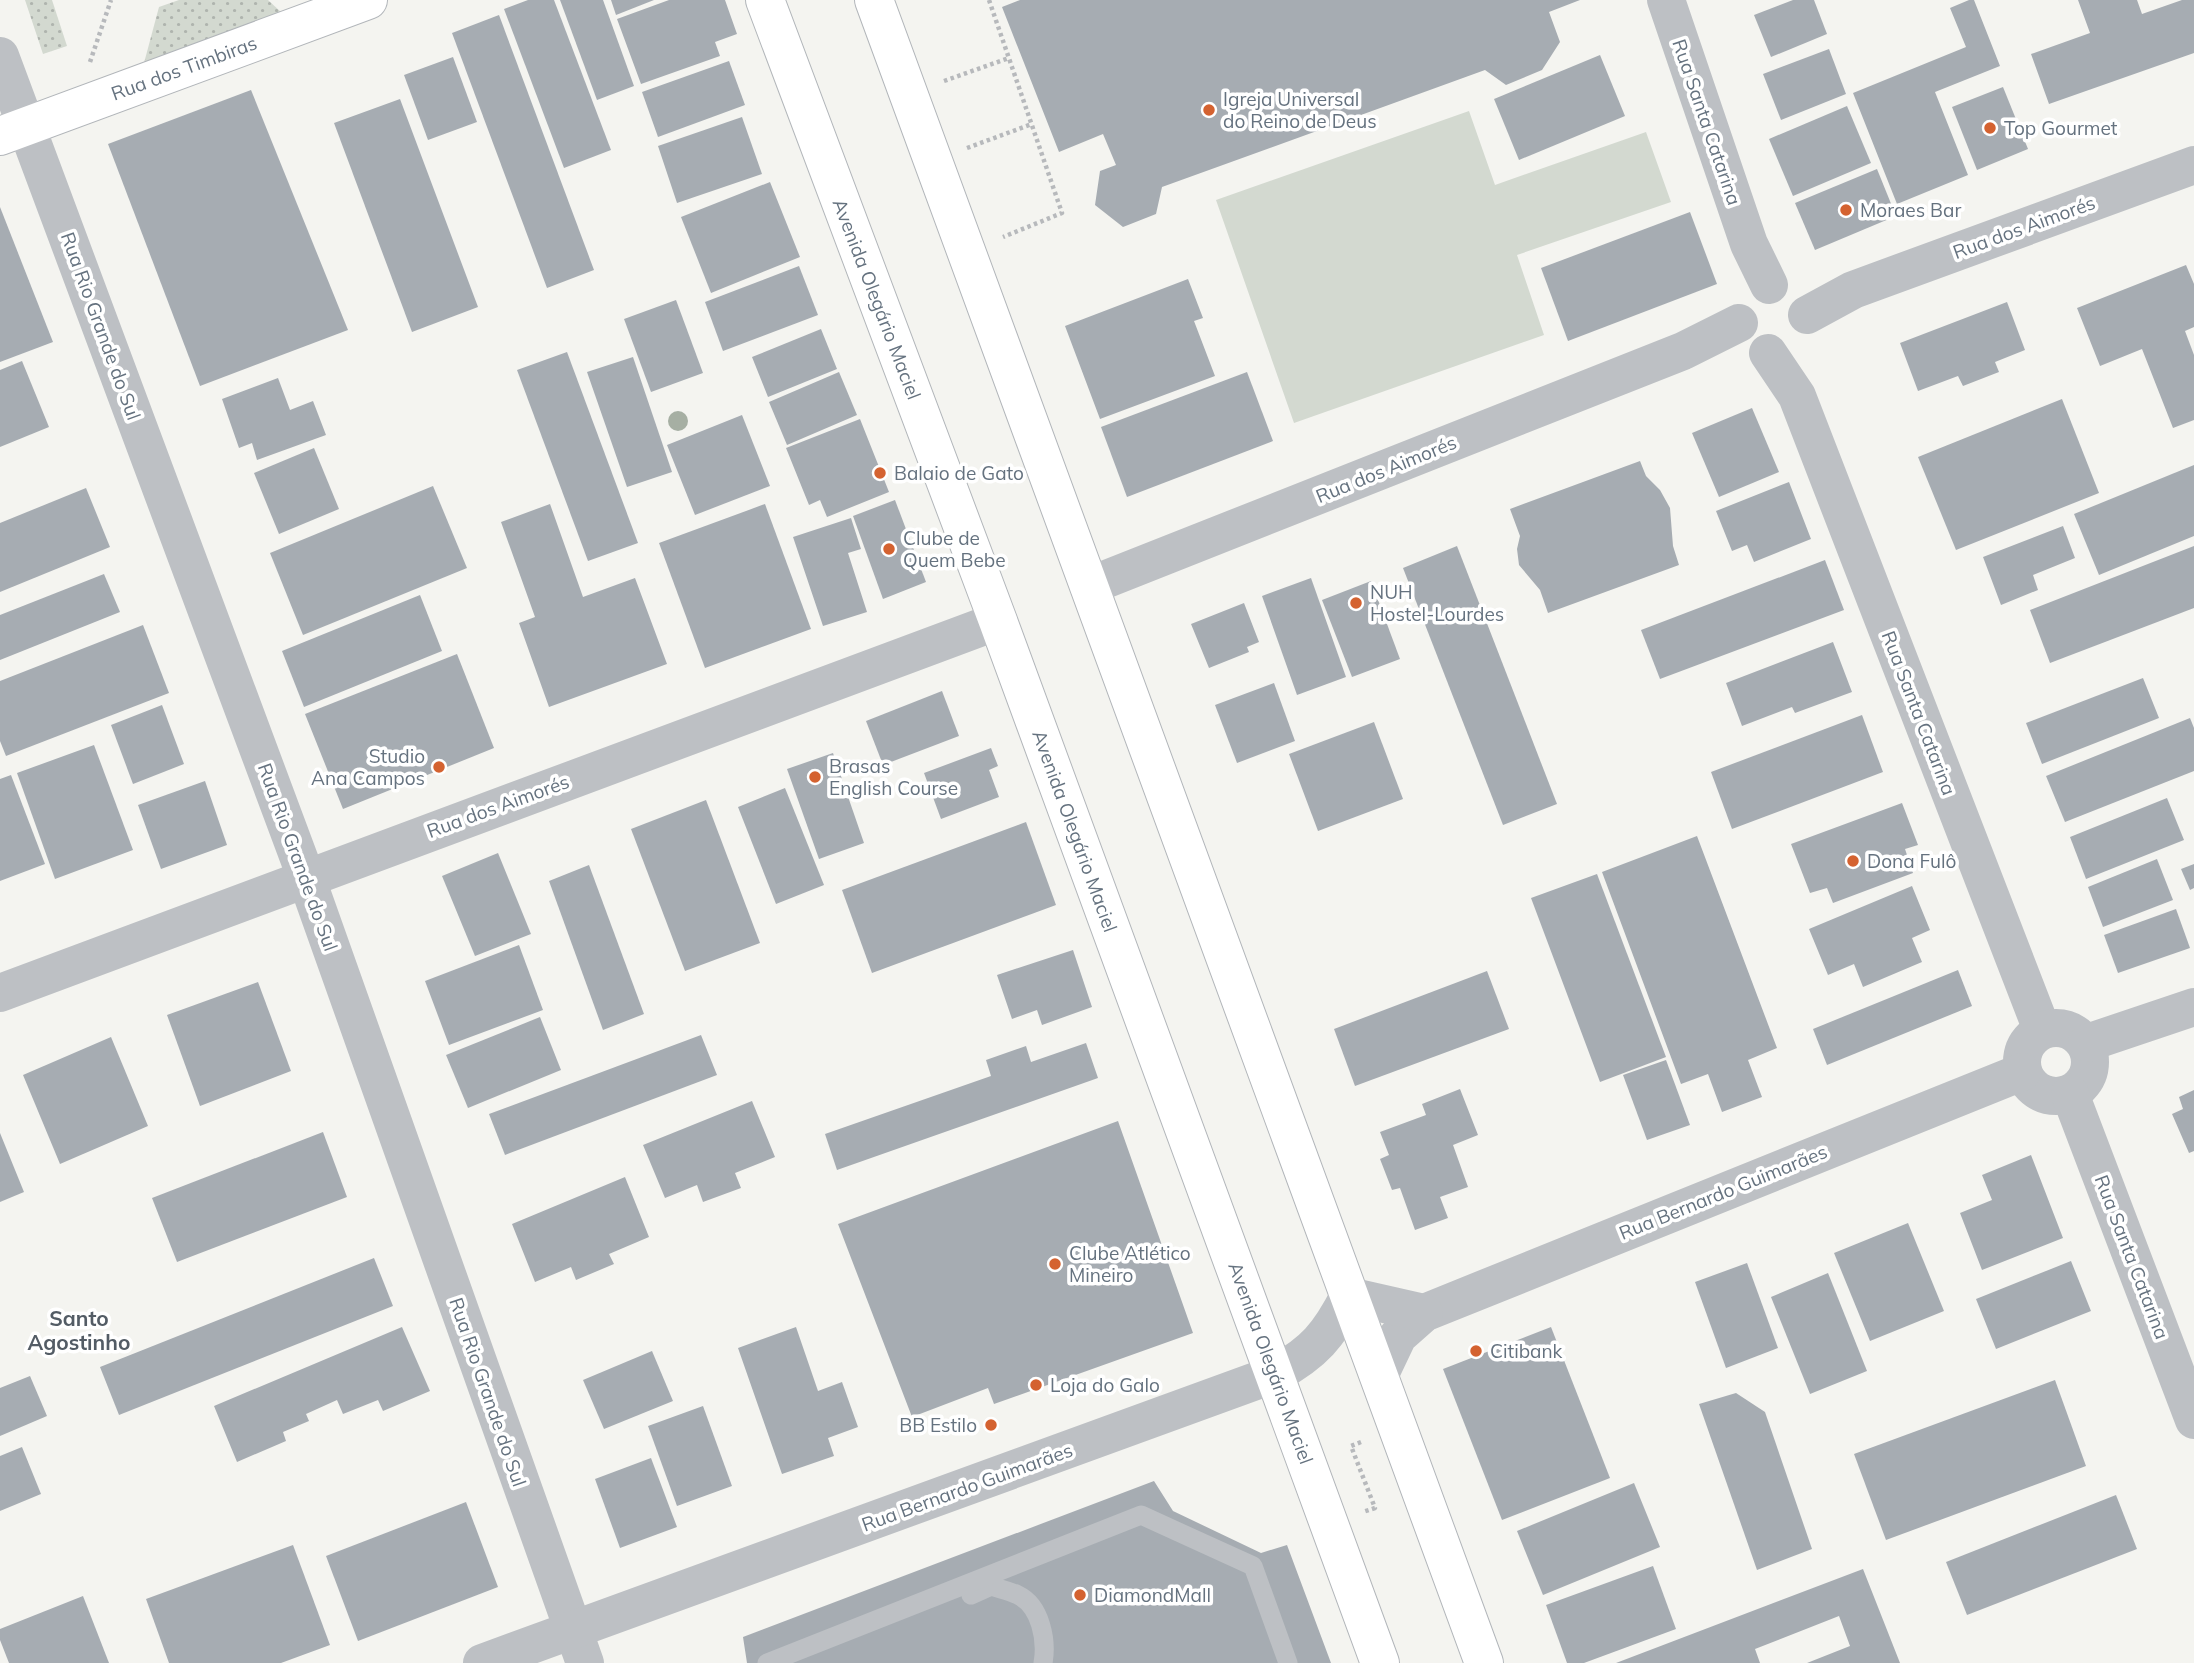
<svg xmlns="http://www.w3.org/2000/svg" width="2194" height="1663" viewBox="0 0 2194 1663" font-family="Mulish,sans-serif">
<defs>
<pattern id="garden-dots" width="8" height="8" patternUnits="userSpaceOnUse" patternTransform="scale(1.75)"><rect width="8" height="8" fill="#d3d9d0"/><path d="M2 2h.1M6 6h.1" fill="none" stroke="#afb4ae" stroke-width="1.8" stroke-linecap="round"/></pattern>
</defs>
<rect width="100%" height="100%" fill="#f4f4f0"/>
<!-- grass -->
<path fill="#d3d9d0" d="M1469 111 1495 185 1646 132 1671 202 1517 255 1544 335 1294 423 1216 200Z"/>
<!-- garden -->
<g fill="url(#garden-dots)">
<path d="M25 0H52L67 46 43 54Z"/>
<path d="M179 0H268L282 13 144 63 159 7Z"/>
</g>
<!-- building -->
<g fill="#a6acb2">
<path d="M528 0H554L611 150 564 168 504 9Z"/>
<path d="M560 0H603L634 86 597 100Z"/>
<path d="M611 0H654L616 15Z"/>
<path d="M669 0H725L737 34 715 42 720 56 641 84 617 19Z"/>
<path d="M1020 0H1580L1549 12 1560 42 1542 70 1506 85 1485 70 1162 187 1156 214 1123 227 1095 205 1100 171 1116 165 1103 134 1059 152 1002 7Z"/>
<path d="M1793 0H1814L1827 34 1771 57 1754 15Z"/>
<path d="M1969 0H1974L2000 66 1935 92 1968 175 1897 204 1853 93 1966 47 1950 8Z"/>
<path d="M2078 0H2137L2142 14 2182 0H2194V53L2049 104 2031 54 2090 33Z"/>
<path d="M499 15 594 270 547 288 452 33Z"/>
<path d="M1829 49 1846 94 1781 120 1763 74Z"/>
<path d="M1600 55 1625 116 1519 160 1494 99Z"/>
<path d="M453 57 477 122 428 140 404 75Z"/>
<path d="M729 61 745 105 658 137 642 92Z"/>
<path d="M2003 87 2028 149 1977 170 1952 107Z"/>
<path d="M251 90 348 330 200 386 108 144Z"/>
<path d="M400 99 478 307 412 332 334 123Z"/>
<path d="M1847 106 1871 163 1793 196 1769 139Z"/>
<path d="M742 117 762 174 677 203 658 146Z"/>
<path d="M1877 169 1896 216 1815 250 1795 203Z"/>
<path d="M770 182 800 257 711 293 681 217Z"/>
<path d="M0 207 53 342 0 362Z"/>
<path d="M1690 212 1717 284 1568 341 1541 268Z"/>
<path d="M2186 265 2194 284V327L2185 331 2194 355V420L2173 428 2142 349 2100 366 2077 308Z"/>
<path d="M799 266 818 315 723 351 705 302Z"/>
<path d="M1188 279 1203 318 1194 321 1215 376 1100 419 1065 326Z"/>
<path d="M676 300 703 373 651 392 624 319Z"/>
<path d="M2007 302 2025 350 1995 362 1999 372 1963 386 1958 376 1918 391 1900 343Z"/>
<path d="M821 329 837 369 768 397 752 357Z"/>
<path d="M567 352 638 543 588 561 517 370Z"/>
<path d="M633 357 672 472 627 487 587 372Z"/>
<path d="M22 361 49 427 0 447V370Z"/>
<path d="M839 372 857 415 787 445 769 402Z"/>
<path d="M1247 372 1273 441 1127 497 1101 427Z"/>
<path d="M278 378 290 410 313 401 326 435 257 460 252 443 239 448 222 399Z"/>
<path d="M2062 399 2099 493 1956 550 1918 457Z"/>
<path d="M1752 408 1779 472 1719 497 1692 433Z"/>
<path d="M742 415 770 486 695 515 667 445Z"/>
<path d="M860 419 889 492 827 517 820 500 809 505 786 448Z"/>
<path d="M314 448 339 509 279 534 254 473Z"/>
<path d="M1640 461 1646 476 1660 490 1670 508 1673 546 1679 565 1548 613 1540 590 1519 565 1517 549 1520 536 1510 509Z"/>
<path d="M2194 465V536L2099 575 2074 514Z"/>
<path d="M1789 482 1811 539 1754 562 1747 545 1732 551 1716 511Z"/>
<path d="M433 486 467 568 303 635 270 553Z"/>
<path d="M86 488 110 547 0 592V523Z"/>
<path d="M895 500 926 582 883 599 853 516Z"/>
<path d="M550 504 583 597 635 578 667 664 549 707 519 623 535 617 501 522Z"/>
<path d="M765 504 811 629 705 668 659 543Z"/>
<path d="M851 518 861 549 848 553 867 612 823 626 793 537Z"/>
<path d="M2063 526 2075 558 2033 575 2038 590 2001 605 1983 557Z"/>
<path d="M1457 546 1557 804 1503 825 1403 568Z"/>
<path d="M2194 546V608L2050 663 2030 610Z"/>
<path d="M1825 560 1844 610 1660 679 1641 630Z"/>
<path d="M104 574 120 612 0 660V615Z"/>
<path d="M1311 578 1346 677 1297 695 1262 596Z"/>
<path d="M1371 581 1400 659 1352 677 1322 600Z"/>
<path d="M420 595 442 651 304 707 282 651Z"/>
<path d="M1244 603 1259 642 1247 647 1249 652 1209 668 1191 624Z"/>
<path d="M143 625 169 693 6 756 0 741V681Z"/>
<path d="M1833 642 1852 692 1795 713 1792 707 1742 726 1726 683Z"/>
<path d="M457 654 494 748 343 809 305 714Z"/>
<path d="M2143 678 2159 718 2042 764 2026 723Z"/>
<path d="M1274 683 1295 741 1237 763 1215 705Z"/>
<path d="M942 691 959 736 883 765 866 721Z"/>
<path d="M162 705 184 764 133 784 111 725Z"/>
<path d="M1862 715 1883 772 1732 829 1711 772Z"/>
<path d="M2190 718 2194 728V771L2065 822 2046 776Z"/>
<path d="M1374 722 1403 799 1318 831 1289 754Z"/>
<path d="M94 745 133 850 55 879 17 773Z"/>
<path d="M991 748 998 766 989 770 999 797 941 819 924 773Z"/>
<path d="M833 753 864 843 819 859 787 769Z"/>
<path d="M11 775 45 864 0 881V779Z"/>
<path d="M205 781 227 845 161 869 138 805Z"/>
<path d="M785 788 824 885 776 904 738 807Z"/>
<path d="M2167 798 2184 840 2086 879 2070 837Z"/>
<path d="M706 800 760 943 685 971 631 829Z"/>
<path d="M1902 803 1918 845 1905 849 1913 873 1833 903 1827 888 1810 893 1791 844Z"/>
<path d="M1026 822 1056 905 872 973 842 890Z"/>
<path d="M1697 836 1777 1048 1748 1060 1762 1097 1722 1112 1708 1074 1681 1084 1602 872Z"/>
<path d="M498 853 531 934 475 956 442 876Z"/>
<path d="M2157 859 2173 900 2103 927 2088 887Z"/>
<path d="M2194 864V888L2190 890 2181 869Z"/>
<path d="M589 865 644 1014 603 1030 549 881Z"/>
<path d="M1597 874 1666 1057 1600 1082 1531 898Z"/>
<path d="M1912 886 1930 930 1912 938 1922 962 1863 987 1854 964 1828 975 1809 929Z"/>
<path d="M2176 909 2190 948 2118 973 2104 935Z"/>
<path d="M519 945 543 1010 449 1045 425 981Z"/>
<path d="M1073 950 1092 1007 1042 1025 1037 1010 1012 1019 997 975Z"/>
<path d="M1958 970 1972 1006 1827 1065 1813 1029Z"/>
<path d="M1487 971 1509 1029 1355 1086 1334 1029Z"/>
<path d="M258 982 291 1071 200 1106 167 1015Z"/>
<path d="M540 1017 561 1070 468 1108 446 1055Z"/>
<path d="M701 1035 717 1075 505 1155 489 1114Z"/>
<path d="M111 1037 148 1126 60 1164 23 1075Z"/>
<path d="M1086 1043 1098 1078 837 1170 825 1134 991 1076 986 1060 1026 1046 1031 1062Z"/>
<path d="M1666 1060 1690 1125 1647 1140 1623 1075Z"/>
<path d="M1460 1089 1478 1135 1453 1145 1468 1187 1440 1197 1448 1218 1415 1230 1400 1188 1392 1190 1380 1159 1389 1155 1380 1132 1426 1115 1422 1104Z"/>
<path d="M2194 1090V1151L2189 1153 2172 1114 2183 1109 2179 1097Z"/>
<path d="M752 1101 775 1157 735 1173 741 1188 703 1202 697 1185 665 1198 643 1145Z"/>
<path d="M1118 1121 1193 1333 994 1404 988 1388 912 1417 838 1224Z"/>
<path d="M323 1132 347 1197 177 1262 152 1198Z"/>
<path d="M0 1133 24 1192 0 1202Z"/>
<path d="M2031 1155 2063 1238 1982 1270 1960 1213 1992 1200 1982 1175Z"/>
<path d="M625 1177 649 1237 609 1254 614 1264 576 1280 571 1267 535 1282 512 1224Z"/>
<path d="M1908 1223 1944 1311 1870 1341 1834 1253Z"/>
<path d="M374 1258 393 1306 119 1415 100 1367Z"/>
<path d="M2071 1261 2091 1311 1996 1349 1976 1299Z"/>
<path d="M1747 1263 1778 1348 1726 1368 1695 1282Z"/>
<path d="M1828 1273 1867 1371 1810 1394 1771 1297Z"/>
<path d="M402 1327 430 1391 383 1411 378 1400 343 1414 337 1400 306 1414 309 1421 283 1432 286 1441 237 1462 214 1406Z"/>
<path d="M796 1327 818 1391 842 1382 858 1427 828 1438 834 1456 782 1474 738 1348Z"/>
<path d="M1551 1327 1610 1478 1502 1520 1443 1369Z"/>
<path d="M652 1351 673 1401 604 1429 583 1380Z"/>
<path d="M30 1376 47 1416 0 1436V1388Z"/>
<path d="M2055 1380 2086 1466 1886 1540 1854 1454Z"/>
<path d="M1736 1393 1765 1412 1812 1549 1757 1570 1699 1404Z"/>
<path d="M703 1406 732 1486 677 1506 648 1426Z"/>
<path d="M22 1447 41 1494 0 1511V1456Z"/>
<path d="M651 1458 677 1527 620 1548 595 1479Z"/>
<path d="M1154 1481 1173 1511 1261 1553 1287 1545 1331 1663H747L743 1637Z"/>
<path d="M1634 1483 1660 1547 1543 1595 1517 1531Z"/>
<path d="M2116 1495 2137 1549 1967 1615 1946 1562Z"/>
<path d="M466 1502 498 1587 358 1641 326 1556Z"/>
<path d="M293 1545 330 1645 281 1663H169L146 1599Z"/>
<path d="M1653 1566 1676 1629 1584 1663H1567L1546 1605Z"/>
<path d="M1863 1569 1900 1663H1807L1850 1646 1839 1616 1755 1649 1760 1663H1616Z"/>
<path d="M83 1596 109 1663H9L0 1640V1629Z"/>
</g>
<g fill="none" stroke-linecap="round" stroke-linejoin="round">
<!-- secondary casing -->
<g stroke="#b2b6ba" stroke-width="40">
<g id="secondary">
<path d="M765 0 998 621 1380 1663"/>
<path d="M874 0 1484 1663"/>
<path d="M0 136 368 0"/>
</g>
</g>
<!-- path -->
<g stroke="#b7b9bc" stroke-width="4.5" stroke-dasharray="3.5 3.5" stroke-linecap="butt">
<path d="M989 0 1062 213 1003 237"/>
<path d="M90 62 111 0"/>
<path d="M944 81 1009 58"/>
<path d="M967 148 1032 124"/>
<path d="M1361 1442 1351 1446 1375 1508 1363 1512"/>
</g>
<!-- lane -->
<g stroke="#bdc0c4" stroke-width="19">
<path d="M971 1595 991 1586C1000 1589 1010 1591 1018 1595 1041 1606 1047 1641 1043 1663"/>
<path d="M767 1663 1141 1515 1253 1566 1288 1663"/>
</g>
<!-- street -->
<g stroke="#bdc0c4" stroke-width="38">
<path d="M1666 0 1749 244 1769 285"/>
<path d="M0 56 306 877 585 1663"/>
<path d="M1807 315 1853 290 2194 165"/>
<path d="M1768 353 1797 396 2042 1030"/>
<path d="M1089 586 1683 351 1739 323"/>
<path d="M0 993 998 621"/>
<circle cx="2056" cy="1062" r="34"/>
<path d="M2087 1043 2194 1007"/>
<path d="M2070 1094 2194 1420"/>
<path d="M1379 1376 1398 1336 1424 1313 2022 1072"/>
<path d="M482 1663 1275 1374C1314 1353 1329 1335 1349 1296L1424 1313"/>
</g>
<!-- secondary -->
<use href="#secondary" stroke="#fff" stroke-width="38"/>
</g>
<!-- trees -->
<circle fill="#a6afa3" cx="678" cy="421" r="10"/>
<!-- markers -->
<g fill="#d46230" stroke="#fff" stroke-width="2.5">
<circle cx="1209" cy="110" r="7"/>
<circle cx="1990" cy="128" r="7"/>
<circle cx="1846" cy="210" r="7"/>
<circle cx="880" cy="473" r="7"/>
<circle cx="889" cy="549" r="7"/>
<circle cx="1356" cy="603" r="7"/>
<circle cx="439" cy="767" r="7"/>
<circle cx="815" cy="777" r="7"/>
<circle cx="1853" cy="861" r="7"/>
<circle cx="1055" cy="1264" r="7"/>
<circle cx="1476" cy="1351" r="7"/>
<circle cx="1036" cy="1385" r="7"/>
<circle cx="991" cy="1425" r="7"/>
<circle cx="1080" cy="1595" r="7"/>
</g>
<g text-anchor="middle" stroke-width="7" stroke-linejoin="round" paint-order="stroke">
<!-- street labels -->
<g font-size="19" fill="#65727f" stroke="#fff">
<text transform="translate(184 68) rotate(-20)" y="7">Rua dos Timbiras</text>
<text transform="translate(1707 122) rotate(71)" y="7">Rua Santa Catarina</text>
<text transform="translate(2024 227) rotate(-20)" y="7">Rua dos Aimorés</text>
<text transform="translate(877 299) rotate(69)" y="7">Avenida Olegário Maciel</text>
<text transform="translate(101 326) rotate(70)" y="7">Rua Rio Grande do Sul</text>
<text transform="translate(1386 469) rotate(-22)" y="7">Rua dos Aimorés</text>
<text transform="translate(1919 713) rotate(69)" y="7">Rua Santa Catarina</text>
<text transform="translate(498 806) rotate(-20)" y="7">Rua dos Aimorés</text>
<text transform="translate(1075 831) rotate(70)" y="7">Avenida Olegário Maciel</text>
<text transform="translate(298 857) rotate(70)" y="7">Rua Rio Grande do Sul</text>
<text transform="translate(1723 1192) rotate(-22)" y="7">Rua Bernardo Guimarães</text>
<text transform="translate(2132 1257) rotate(69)" y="7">Rua Santa Catarina</text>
<text transform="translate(1271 1363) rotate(70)" y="7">Avenida Olegário Maciel</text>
<text transform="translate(488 1392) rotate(71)" y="7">Rua Rio Grande do Sul</text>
<text transform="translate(967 1487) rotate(-20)" y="7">Rua Bernardo Guimarães</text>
</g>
<!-- poi labels -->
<g font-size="19" fill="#65727f" stroke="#fff" text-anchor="start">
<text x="1223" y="106">Igreja Universal<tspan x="1223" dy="22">do Reino de Deus</tspan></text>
<text x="2004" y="135">Top Gourmet</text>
<text x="1860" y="217">Moraes Bar</text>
<text x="894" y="480">Balaio de Gato</text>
<text x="903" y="545">Clube de<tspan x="903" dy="22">Quem Bebe</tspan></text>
<text x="1370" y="599">NUH<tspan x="1370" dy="22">Hostel-Lourdes</tspan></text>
<text x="425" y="763" text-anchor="end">Studio<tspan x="425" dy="22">Ana Campos</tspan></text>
<text x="829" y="773">Brasas<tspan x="829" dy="22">English Course</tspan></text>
<text x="1867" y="868">Dona Fulô</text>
<text x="1069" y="1260">Clube Atlético<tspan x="1069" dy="22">Mineiro</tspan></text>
<text x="1490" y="1358">Citibank</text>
<text x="1050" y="1392">Loja do Galo</text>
<text x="977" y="1432" text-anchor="end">BB Estilo</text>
<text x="1094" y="1602">DiamondMall</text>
</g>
<!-- neighbourhood labels -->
<g font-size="21" font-weight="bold" fill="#535c65" stroke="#fff">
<text x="79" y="1326">Santo<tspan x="79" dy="24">Agostinho</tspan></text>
</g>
</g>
</svg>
